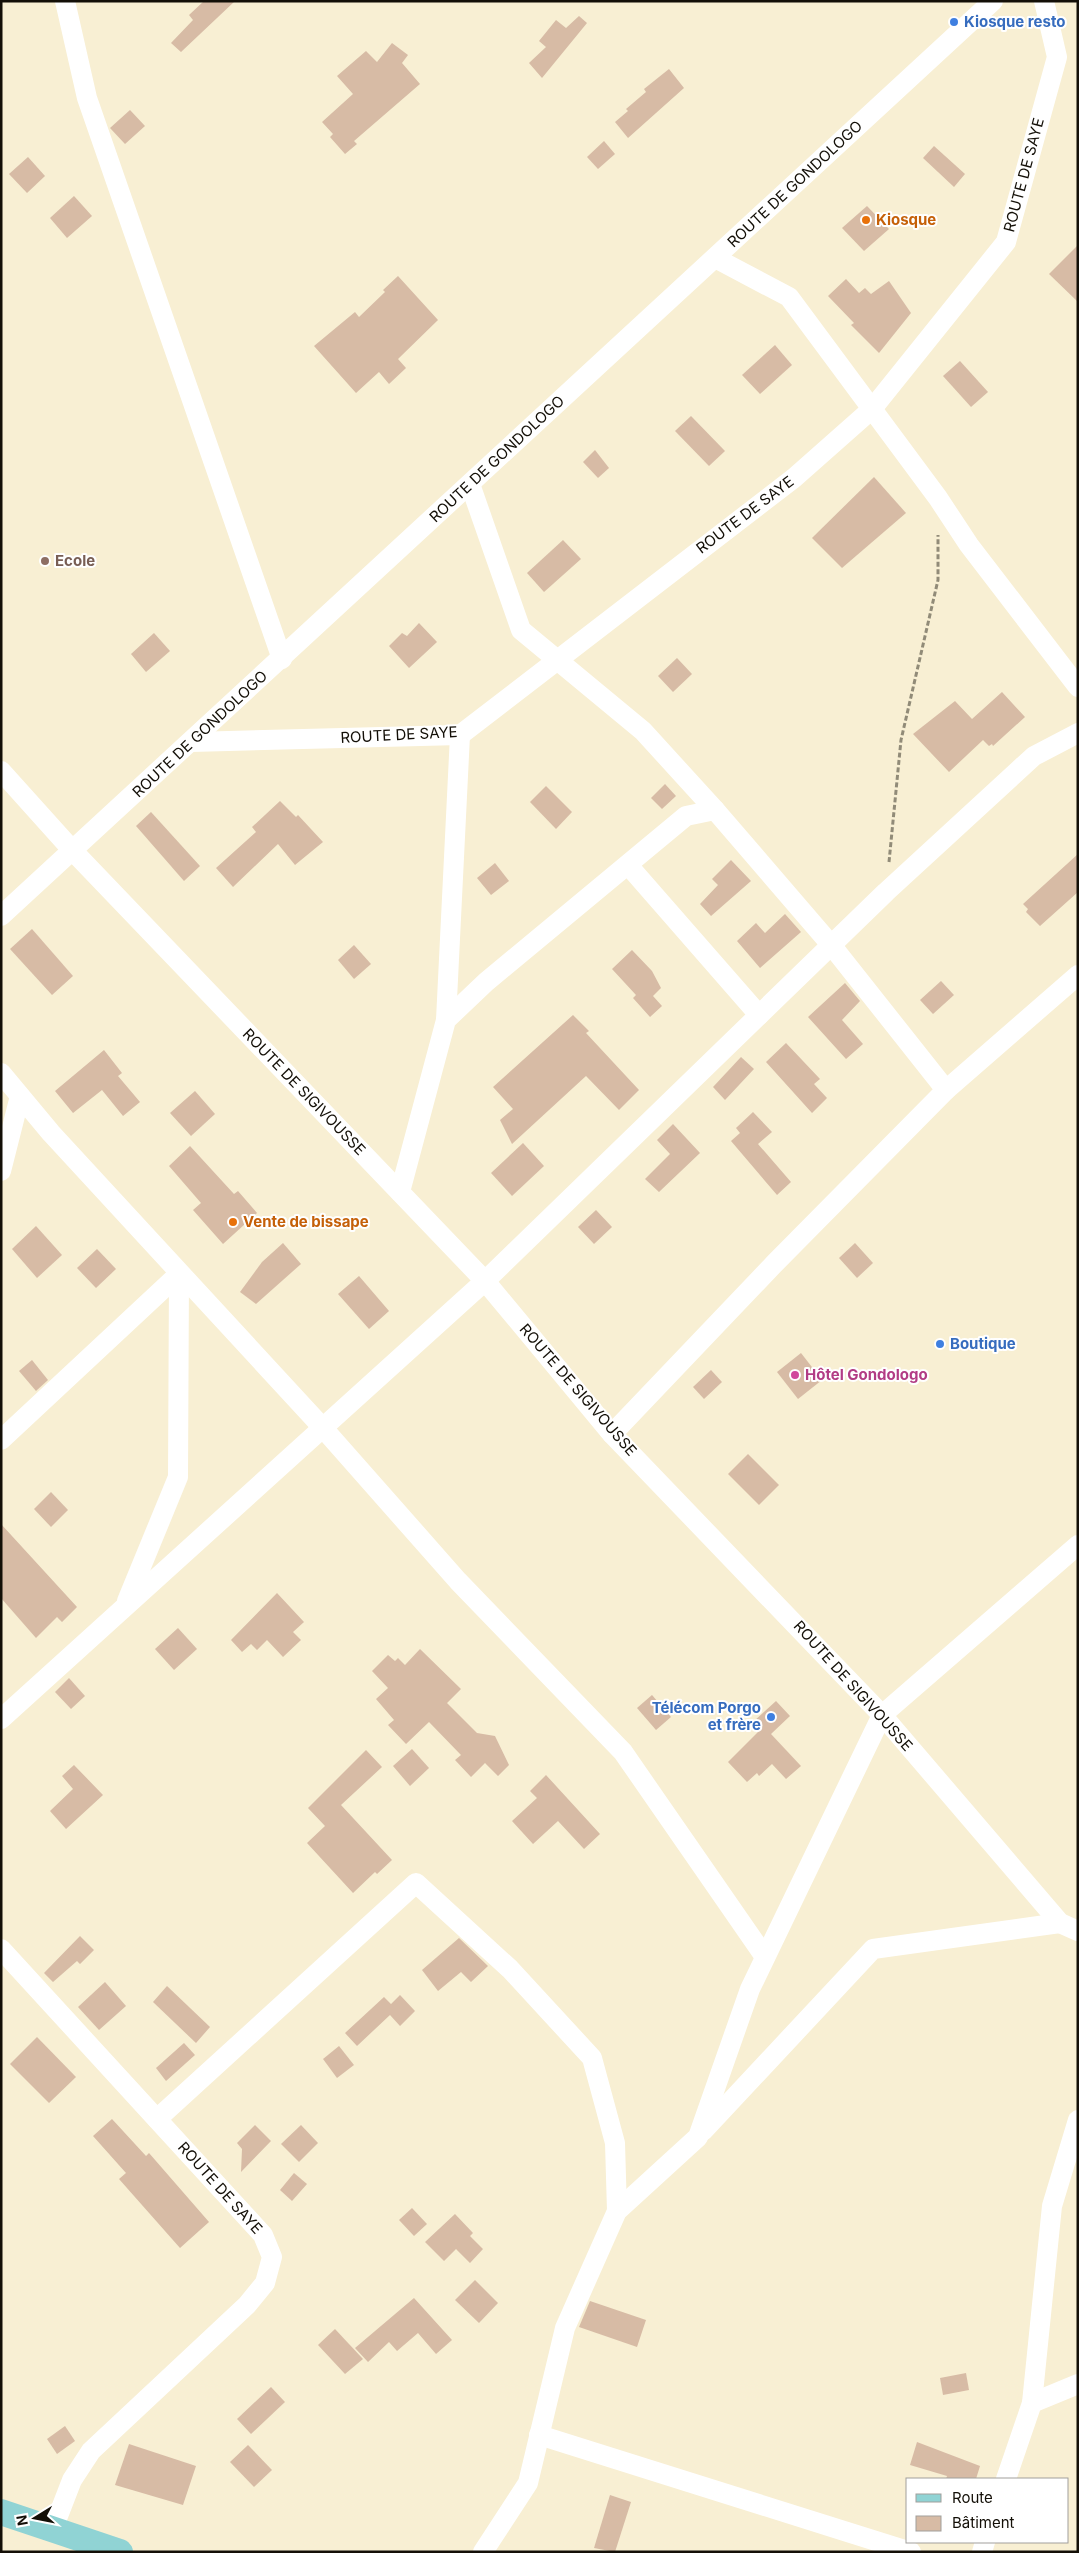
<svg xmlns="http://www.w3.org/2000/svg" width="1079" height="2553" viewBox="0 0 1079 2553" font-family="Inter,sans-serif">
<rect width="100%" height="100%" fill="#f8efd3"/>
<!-- building -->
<g fill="#d7bba5">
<path d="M204 1H235L181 52 171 43 193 20 189 15Z"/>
<path d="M579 16 587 23 542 78 529 63 546 47 539 41 556 20 566 28Z"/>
<path d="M392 43 408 55 402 63 420 84 354 141 357 144 345 154 330 137 333 134 322 122 353 94 337 76 366 51 377 62Z"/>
<path d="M669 69 684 88 628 138 615 122 628 111 626 109 646 92 644 89Z"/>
<path d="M130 110 145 126 125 144 110 128Z"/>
<path d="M604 141 615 154 598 169 587 157Z"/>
<path d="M934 146 965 174 954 187 923 158Z"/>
<path d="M28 157 45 176 27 193 9 174Z"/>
<path d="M74 196 92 216 67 238 50 218Z"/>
<path d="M867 206 889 229 864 251 842 228Z"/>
<path d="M1078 245V302L1049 274Z"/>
<path d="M398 276 438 320 398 359 406 368 389 384 379 372 356 393 314 346 355 312 359 317 385 292 383 290Z"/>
<path d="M846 279 859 293 865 288 871 294 889 281 911 313 879 353 851 325 854 323 828 296Z"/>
<path d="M775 345 792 365 760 394 742 375Z"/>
<path d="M960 361 988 392 971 407 943 376Z"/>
<path d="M691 416 725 451 709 466 675 431Z"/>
<path d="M595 450 609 468 598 478 583 462Z"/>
<path d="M874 477 906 513 842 568 812 538Z"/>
<path d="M563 540 581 559 544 592 527 573Z"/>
<path d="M419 623 437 642 409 668 389 646 402 633 407 636Z"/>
<path d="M154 633 170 651 146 672 131 654Z"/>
<path d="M677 658 692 674 673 692 658 676Z"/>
<path d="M1002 692 1025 717 993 746 992 744 989 746 983 740 949 772 913 734 955 701 972 719Z"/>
<path d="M665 784 676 796 662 809 651 798Z"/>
<path d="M546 786 572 812 556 829 530 802Z"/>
<path d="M280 801 296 817 298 815 323 842 295 865 278 844 233 887 216 868 256 832 252 827Z"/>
<path d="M151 812 200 866 184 881 136 826Z"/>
<path d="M1078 854V892L1040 926 1026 912 1028 909 1023 904Z"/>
<path d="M731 860 751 881 711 916 700 904 718 885 712 879Z"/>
<path d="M495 863 509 881 491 895 477 878Z"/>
<path d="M785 914 801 932 760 968 737 941 756 923 765 933Z"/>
<path d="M32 929 73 976 52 995 10 949Z"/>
<path d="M354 945 371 964 354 979 338 960Z"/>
<path d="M632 950 652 971 661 988 653 996 662 1006 650 1017 633 998 636 995 612 969Z"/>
<path d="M941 981 954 995 933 1014 920 1000Z"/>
<path d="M845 983 860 1001 842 1020 863 1044 846 1059 808 1017Z"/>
<path d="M573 1015 589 1031 586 1033 639 1090 619 1110 586 1076 512 1144 500 1120 513 1109 493 1087Z"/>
<path d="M786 1043 820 1079 814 1084 827 1098 812 1113 766 1062Z"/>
<path d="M104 1050 122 1073 118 1076 140 1102 123 1116 102 1090 73 1113 55 1091Z"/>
<path d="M741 1057 754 1069 725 1100 713 1087Z"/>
<path d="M195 1091 215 1114 191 1136 170 1113Z"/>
<path d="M753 1112 772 1132 758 1144 791 1182 777 1195 731 1141 740 1133 736 1128Z"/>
<path d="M673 1124 700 1153 659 1192 645 1179 670 1154 657 1140Z"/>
<path d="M523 1143 544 1166 512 1196 491 1173Z"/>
<path d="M190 1146 234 1194 238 1191 257 1213 223 1244 193 1210 201 1203 169 1166Z"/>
<path d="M596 1210 612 1227 594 1244 578 1227Z"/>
<path d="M36 1226 62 1255 37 1278 12 1249Z"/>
<path d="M283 1243 301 1264 256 1304 240 1292 262 1262Z"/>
<path d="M855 1243 873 1263 857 1278 839 1258Z"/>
<path d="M97 1249 116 1269 96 1288 77 1268Z"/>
<path d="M359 1276 389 1311 369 1329 338 1294Z"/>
<path d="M801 1353 822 1380 798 1399 777 1372Z"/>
<path d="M32 1360 48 1380 36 1391 19 1371Z"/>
<path d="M711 1370 722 1382 704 1399 693 1387Z"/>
<path d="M748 1454 779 1485 759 1505 728 1474Z"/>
<path d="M51 1492 68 1510 51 1527 34 1509Z"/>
<path d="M1 1524 77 1607 62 1622 57 1617 36 1638 1 1598Z"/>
<path d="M277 1593 304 1622 293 1632 301 1640 283 1657 267 1640 257 1650 251 1644 242 1652 231 1640Z"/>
<path d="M178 1628 197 1649 174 1670 155 1649Z"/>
<path d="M420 1649 461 1689 447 1703 477 1733 495 1736 509 1765 498 1776 485 1763 471 1777 455 1760 461 1755 429 1722 406 1744 388 1725 394 1720 376 1699 388 1688 372 1671 388 1655 395 1661 398 1658 405 1665Z"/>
<path d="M69 1678 85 1696 71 1709 55 1692Z"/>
<path d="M652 1695 671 1717 656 1730 637 1708Z"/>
<path d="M776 1701 790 1716 771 1734 801 1766 786 1779 772 1764 759 1776 757 1773 747 1782 728 1762 761 1729 754 1721Z"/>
<path d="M412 1749 429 1768 410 1786 393 1766Z"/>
<path d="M366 1750 382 1767 341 1805 392 1860 377 1874 375 1872 353 1893 307 1843 325 1826 308 1808Z"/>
<path d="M74 1765 103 1795 66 1829 50 1811 73 1789 62 1776Z"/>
<path d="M546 1775 600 1834 584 1849 558 1821 533 1844 512 1821 537 1798 530 1791Z"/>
<path d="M80 1936 94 1950 80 1964 77 1961 53 1982 44 1973Z"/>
<path d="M459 1938 488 1966 471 1982 461 1972 438 1991 422 1970Z"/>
<path d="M105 1982 126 2006 99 2030 78 2007Z"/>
<path d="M167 1986 210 2027 196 2043 153 2002Z"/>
<path d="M400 1995 415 2011 400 2026 390 2015 357 2046 345 2033 384 1997 391 2004Z"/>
<path d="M37 2037 76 2077 49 2103 10 2064Z"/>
<path d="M184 2043 195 2055 166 2081 156 2068Z"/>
<path d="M339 2046 354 2065 337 2078 323 2059Z"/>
<path d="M112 2119 146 2156 149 2153 209 2222 180 2248 119 2179 126 2173 93 2136Z"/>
<path d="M255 2125 271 2141 241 2172 242 2149 237 2143Z"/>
<path d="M301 2125 318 2143 299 2162 281 2144Z"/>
<path d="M294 2173 307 2184 292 2201 280 2190Z"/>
<path d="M412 2208 427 2224 414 2236 399 2220Z"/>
<path d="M455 2214 473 2233 470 2236 483 2249 470 2263 456 2249 444 2261 425 2242Z"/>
<path d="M475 2280 498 2303 479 2323 455 2300Z"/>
<path d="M414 2298 452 2340 436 2354 418 2333 397 2351 389 2342 368 2362 355 2348Z"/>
<path d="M590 2301 646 2320 637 2347 579 2327Z"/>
<path d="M335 2329 363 2359 345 2374 318 2345Z"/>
<path d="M966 2373 969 2390 943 2395 940 2378Z"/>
<path d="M271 2387 285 2402 251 2434 237 2419Z"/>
<path d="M65 2426 75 2441 57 2454 47 2439Z"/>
<path d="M917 2442 980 2466 976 2479H946L947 2476 910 2465Z"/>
<path d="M129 2444 196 2466 183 2505 115 2485Z"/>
<path d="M248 2445 272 2470 254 2487 230 2462Z"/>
<path d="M610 2495 631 2502 615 2552 594 2548Z"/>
</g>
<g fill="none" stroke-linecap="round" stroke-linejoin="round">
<!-- path -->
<path stroke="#918b78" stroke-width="3" stroke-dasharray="5 2.5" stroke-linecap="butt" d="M889 862 901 740 938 580V535"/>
<!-- minor -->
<g stroke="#fff" stroke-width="20">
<path d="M65 1 87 98 282 659"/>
<path d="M715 258 789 297 938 498 969 545 1078 687"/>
<path d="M470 484 521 630 643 731 715 810"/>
<path d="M191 742 460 735 794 478 872 409 1006 242 1057 57 1044 1"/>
<path d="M1 771 73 851 485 1281 612 1434 882 1715 1060 1923 1078 1931"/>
<path d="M628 865 759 1015"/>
<path d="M1 916 993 1"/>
<path d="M446 1020 460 735"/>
<path d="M1 1073 51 1133 323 1428 458 1581 623 1752 765 1957"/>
<path d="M1 1171 20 1096"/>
<path d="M400 1192 446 1020 486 982 686 816 715 810 832 946 946 1090"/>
<path d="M612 1434 775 1263 946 1090 1078 975"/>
<path d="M1 1440 179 1274"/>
<path d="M127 1601 178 1477 179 1274"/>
<path d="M1 1719 485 1281 886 892 1034 756 1078 733"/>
<path d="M1 1949 263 2235 272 2257 265 2283 247 2305 91 2451 72 2480 53 2529"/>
<path d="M157 2119 416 1883 510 1969 592 2058 615 2143 617 2211"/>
<path d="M703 2131 873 1949 1060 1923"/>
<path d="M1032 2403 1078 2384"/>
<path d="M539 2435 911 2552"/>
<path d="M1006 2479 1032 2403 1052 2206 1078 2120"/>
<path d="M483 2552 528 2483 565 2328 617 2211 698 2137 750 1989 882 1715 1078 1545"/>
<path d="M982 2552 985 2542"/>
</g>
<!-- major -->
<path stroke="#90d3d4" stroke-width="26" d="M1 2512 120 2552"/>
</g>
<!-- markers -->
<g fill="#3f7fe0" stroke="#fff" stroke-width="2">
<circle cx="954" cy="22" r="5"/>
<circle cx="940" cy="1344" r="5"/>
<circle cx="771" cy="1717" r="5"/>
</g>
<g fill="#e8710a" stroke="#fff" stroke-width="2">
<circle cx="866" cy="220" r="5"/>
<circle cx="233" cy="1222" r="5"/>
</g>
<circle fill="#8d6e63" stroke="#fff" stroke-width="2" cx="45" cy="561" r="5"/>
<circle fill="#d1479c" stroke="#fff" stroke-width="2" cx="795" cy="1375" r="5"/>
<g text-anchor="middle" stroke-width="4" stroke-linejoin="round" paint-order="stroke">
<!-- shop labels -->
<g font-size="15" font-weight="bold" fill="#366cbe" stroke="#fff" text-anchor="start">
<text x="964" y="27">Kiosque resto</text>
<text x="950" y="1349">Boutique</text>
<text x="761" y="1713" text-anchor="end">Télécom Porgo<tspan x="761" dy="17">et frère</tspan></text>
</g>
<!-- street labels -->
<g font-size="15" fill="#130f07" stroke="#fff">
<text transform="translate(1024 175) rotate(-75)" y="5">ROUTE DE SAYE</text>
<text transform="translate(795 184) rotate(-43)" y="5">ROUTE DE GONDOLOGO</text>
<text transform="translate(497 459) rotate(-43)" y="5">ROUTE DE GONDOLOGO</text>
<text transform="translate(745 515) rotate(-37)" y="5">ROUTE DE SAYE</text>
<text transform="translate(200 734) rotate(-43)" y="5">ROUTE DE GONDOLOGO</text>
<text transform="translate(399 735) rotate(-3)" y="5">ROUTE DE SAYE</text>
<text transform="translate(304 1092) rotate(46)" y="5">ROUTE DE SIGIVOUSSE</text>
<text transform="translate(578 1390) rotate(49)" y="5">ROUTE DE SIGIVOUSSE</text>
<text transform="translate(853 1686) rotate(48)" y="5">ROUTE DE SIGIVOUSSE</text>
<text transform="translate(220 2188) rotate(48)" y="5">ROUTE DE SAYE</text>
</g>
<!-- food labels -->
<g font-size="15" font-weight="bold" fill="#c56008" stroke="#fff" text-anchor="start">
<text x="876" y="225">Kiosque</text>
<text x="243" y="1227">Vente de bissape</text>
</g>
<!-- education labels -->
<g font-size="15" font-weight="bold" fill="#785e54" stroke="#fff" text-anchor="start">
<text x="55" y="566">Ecole</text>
</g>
<!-- hotel labels -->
<g font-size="15" font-weight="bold" fill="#b23c85" stroke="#fff" text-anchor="start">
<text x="805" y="1380">Hôtel Gondologo</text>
</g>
</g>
<!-- border -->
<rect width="1079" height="2553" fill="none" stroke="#130f07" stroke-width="5"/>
<!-- legend -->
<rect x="906" y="2478" width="162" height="65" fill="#ffffff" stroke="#a19f9c"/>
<rect x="916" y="2494" width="25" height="8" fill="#90d3d4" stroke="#a19f9c"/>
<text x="952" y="2503" font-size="15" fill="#130f07">Route</text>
<rect x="916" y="2516" width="25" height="15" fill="#d7bba5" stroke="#a19f9c"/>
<text x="952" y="2528" font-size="15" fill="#130f07">Bâtiment</text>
<!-- north arrow -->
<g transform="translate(35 2518) rotate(260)" stroke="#ffffff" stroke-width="4" paint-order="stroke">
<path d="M0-4L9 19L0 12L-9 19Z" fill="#130f07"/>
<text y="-8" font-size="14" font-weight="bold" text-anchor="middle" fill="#130f07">N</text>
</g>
</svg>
